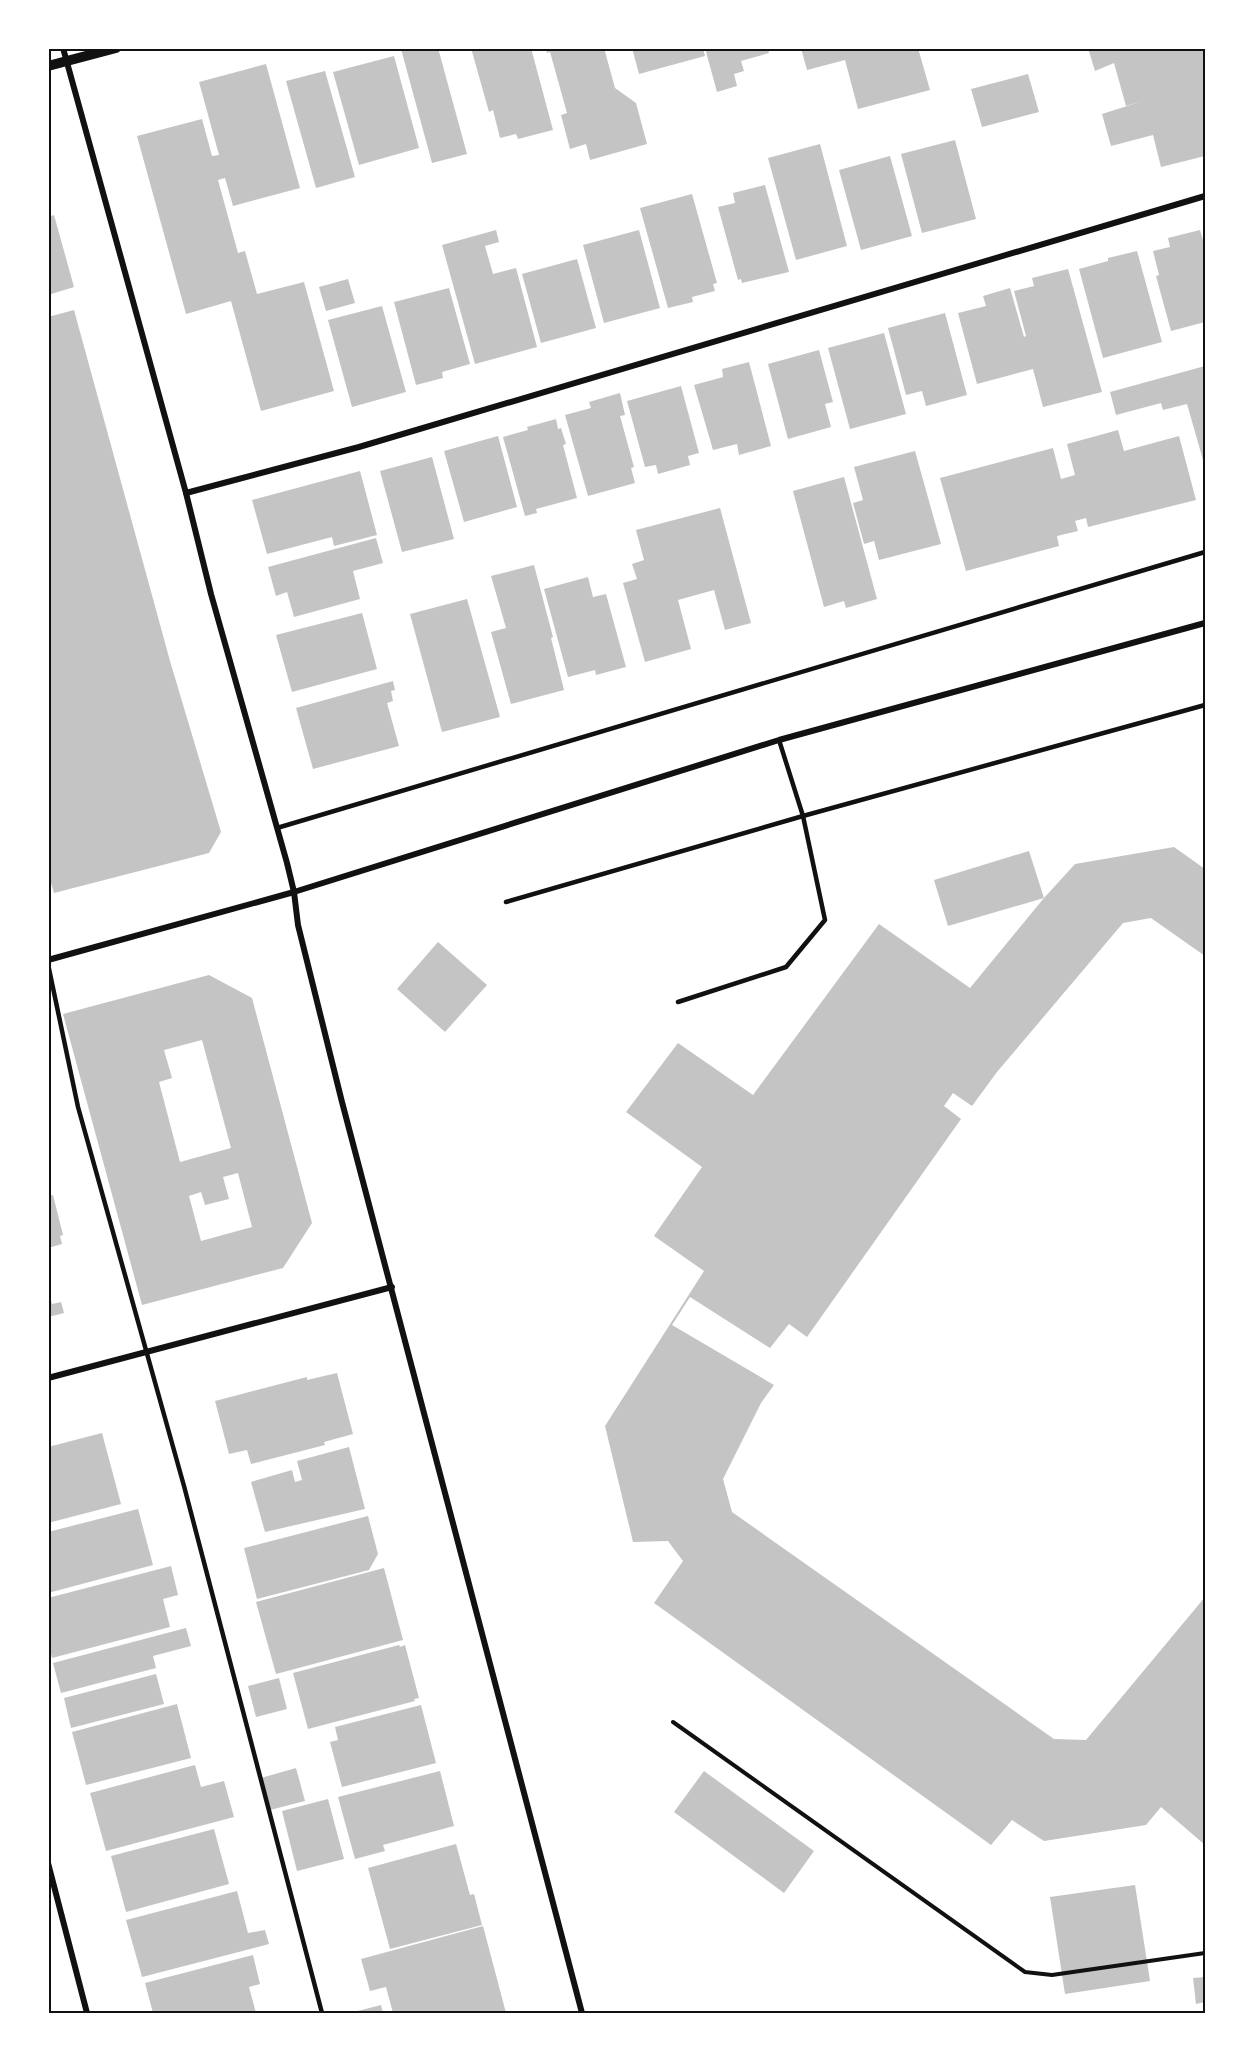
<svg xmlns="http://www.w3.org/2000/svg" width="1253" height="2061" viewBox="0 0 1253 2061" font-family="Bitter,serif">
<rect width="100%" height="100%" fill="#fff"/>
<!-- building -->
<g fill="#c4c4c4" fill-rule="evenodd">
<path d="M438 48 467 154 432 163 401 49Z"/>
<path d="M471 48H531L553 130 518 139 516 134 500 138 493 110 489 112Z"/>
<path d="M546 48H604L615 88 636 103 647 144 590 160 586 144 570 149 561 115 567 113 550 52 547 53Z"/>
<path d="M632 48H703L705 56 639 74Z"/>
<path d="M705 48H768L769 53 741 61 744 71 734 74 737 86 717 92Z"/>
<path d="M801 48H918L930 90 858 109 845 60 807 70Z"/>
<path d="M1088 48H1205V156L1161 167 1153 135 1111 146 1102 114 1143 101 1126 106 1114 63 1095 71Z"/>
<path d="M394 56 419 148 359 165 333 72Z"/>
<path d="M266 64 300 188 233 206 225 178 218 180 238 253 245 251 257 294 304 282 334 391 261 411 231 301 186 314 137 136 202 119 212 156 219 155 199 82Z"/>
<path d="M325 71 355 177 316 188 286 81Z"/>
<path d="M1028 74 1039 112 982 127 971 89Z"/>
<path d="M955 140 976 219 922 233 901 154Z"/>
<path d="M820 144 847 246 796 260 768 158Z"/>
<path d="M890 156 912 236 861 250 839 170Z"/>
<path d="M765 185 789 272 742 283 741 279 738 280 718 207 735 203 733 193Z"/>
<path d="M692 194 717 283 713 284 715 291 692 297 693 302 668 308 640 208Z"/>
<path d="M54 215 74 287 48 295V217Z"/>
<path d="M496 230 499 242 485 246 493 274 516 268 537 347 475 364 442 245Z"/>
<path d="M639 230 660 308 604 323 583 245Z"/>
<path d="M1200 230 1205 247V322L1171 331 1156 276 1159 275 1153 251 1170 247 1168 238Z"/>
<path d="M1137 251 1162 342 1103 358 1079 269 1108 261V258Z"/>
<path d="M577 259 596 328 541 343 522 274Z"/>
<path d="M1068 269 1102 392 1043 407 1033 369 977 384 958 313 986 306 983 296 1010 288 1024 337 1026 336 1014 291 1034 286 1032 278Z"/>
<path d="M348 279 355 303 326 311 319 287Z"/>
<path d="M449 288 470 364 442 372 443 378 416 385 394 302Z"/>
<path d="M382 306 406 392 352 407 328 320Z"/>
<path d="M74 310 170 661 221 832 209 853 54 893 48 873V317Z"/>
<path d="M945 313 967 395 926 406 922 391 906 395 888 328Z"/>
<path d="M884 333 906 414 850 429 828 348Z"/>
<path d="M819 350 833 402 825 404 831 427 788 439 768 364Z"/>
<path d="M749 362 771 446 739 455 737 444 713 450 694 385 723 377 722 369Z"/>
<path d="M1205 366V467L1187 404 1163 410 1161 403 1116 415 1110 392Z"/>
<path d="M681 386 699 453 688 456 690 465 658 474 656 465 645 467 627 401Z"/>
<path d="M620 393 625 415 620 416 634 467 631 468 635 483 588 496 565 415 591 408 589 402Z"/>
<path d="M556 419 558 429 561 428 566 444 563 445 577 498 536 509 537 513 525 516 503 437 528 430 527 427Z"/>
<path d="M1118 430 1124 451 1179 436 1196 500 1088 527 1086 518 1075 521 1078 531 1057 536 1059 546 966 571 940 478 1053 448 1061 479 1075 475 1067 444Z"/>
<path d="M498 436 517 507 464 522 444 451Z"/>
<path d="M915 451 941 544 879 560 874 541 864 544 853 503 863 500 854 467Z"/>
<path d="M432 457 454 539 402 552 380 471Z"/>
<path d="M360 471 377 535 334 546 332 537 267 554 252 500Z"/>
<path d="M844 477 877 599 846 608 844 601 824 607 793 491Z"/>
<path d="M720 508 751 623 725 630 714 590 678 600 691 649 645 662 623 583 637 579 632 564 644 560 636 530Z"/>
<path d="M376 538 383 563 353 571 360 599 294 617 287 592 276 596 268 567Z"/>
<path d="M534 565 553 637 551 638 564 690 511 704 491 632 506 628 491 576Z"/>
<path d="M588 577 593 597 606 594 626 667 596 675 595 670 568 677 544 589Z"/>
<path d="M467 599 500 717 442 732 410 614Z"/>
<path d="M362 613 377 669 292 692 276 635Z"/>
<path d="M393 681 395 690 391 691 393 701 387 703 399 746 313 769 296 708Z"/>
<path d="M1174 847 1205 869V956L1151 918 1123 923 997 1072 972 1106 953 1093 944 1106 961 1119 807 1337 789 1324 770 1348 690 1297 672 1325 774 1385 761 1403 723 1479 732 1512 1054 1739 1086 1740 1205 1597V1845L1161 1807 1146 1825 1044 1841 1012 1820 991 1845 654 1603 683 1561 668 1541 633 1542 605 1426 704 1271 654 1236 702 1167 626 1112 678 1043 753 1095 879 924 970 988 1044 898 1075 864Z"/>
<path d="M1029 851 1044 898 948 926 934 880Z"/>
<path d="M438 942 487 985 445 1032 397 989Z"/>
<path d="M209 975 252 998 312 1223 283 1268 142 1305 63 1014ZM202 1040 231 1148 180 1162 159 1082 172 1078 164 1050ZM238 1173 252 1227 201 1241 189 1196 201 1192 205 1205 229 1199 223 1177Z"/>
<path d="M53 1195 63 1235 60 1236 62 1244 48 1248V1196Z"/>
<path d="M48 1291 52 1304 61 1302 64 1313 48 1317Z"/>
<path d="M337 1373 353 1434 324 1442 325 1445 251 1464 247 1450 229 1454 215 1401 307 1377V1380Z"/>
<path d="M102 1433 121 1504 48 1523V1447Z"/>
<path d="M349 1447 365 1509 265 1532 251 1482 292 1470 295 1482 302 1480 297 1461Z"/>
<path d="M138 1509 153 1565 48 1593V1532Z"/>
<path d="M368 1516 378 1554 369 1570 257 1599 244 1548Z"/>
<path d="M171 1566 178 1595 163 1599 170 1627 52 1658 48 1641V1598Z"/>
<path d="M384 1568 403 1640 276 1674 256 1602Z"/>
<path d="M186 1628 191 1646 153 1656 156 1668 61 1693 53 1663Z"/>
<path d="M399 1645 400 1647 405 1645 419 1698 414 1699 415 1701 308 1729 293 1673Z"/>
<path d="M156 1674 164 1704 71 1728 64 1698Z"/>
<path d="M279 1678 287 1709 256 1717 248 1686Z"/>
<path d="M177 1704 191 1758 86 1785 72 1732Z"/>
<path d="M421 1705 436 1763 342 1787 330 1742 338 1740 335 1727Z"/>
<path d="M195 1765 201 1787 224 1781 234 1817 106 1851 90 1793Z"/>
<path d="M296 1768 305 1801 270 1810 261 1778Z"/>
<path d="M440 1771 454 1826 383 1845 385 1851 355 1859 338 1797Z"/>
<path d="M704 1771 814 1851 784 1893 674 1812Z"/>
<path d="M328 1799 344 1859 297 1871 282 1811Z"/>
<path d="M214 1829 229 1884 126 1912 111 1856Z"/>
<path d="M456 1844 470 1895 474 1894 482 1925 390 1949 368 1868Z"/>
<path d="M1135 1885 1150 1981 1065 1994 1050 1897Z"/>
<path d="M237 1891 248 1933 265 1930 269 1944 142 1977 126 1920Z"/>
<path d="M483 1926 506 2013H393L386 1987 370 1991 361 1959Z"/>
<path d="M253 1955 260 1984 249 1987 256 2013H153L145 1983Z"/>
<path d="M1205 1977V2002L1196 2004 1193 1978Z"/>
<path d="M381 2005 383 2013H354V2012Z"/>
</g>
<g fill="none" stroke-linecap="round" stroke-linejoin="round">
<!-- path -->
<path stroke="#111" stroke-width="4" d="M673 1722 1025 1972 1052 1975 1205 1953"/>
<!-- service -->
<g stroke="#111" stroke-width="4.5">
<path d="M277 828 1205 552"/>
<path d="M506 902 803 816 1205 705"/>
<path d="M48 964 78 1107 184 1486 322 2013"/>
<path d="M678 1002 786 967 825 920 803 816 779 740"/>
</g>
<!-- minor -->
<g stroke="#111" stroke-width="6">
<path d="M63 48 186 493 211 594 287 863 294 892 298 925 342 1102 582 2013"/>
<path d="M186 493 359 447 1205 196"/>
<path d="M48 960 294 892 779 740 1205 623"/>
<path d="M48 1378 392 1287"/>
<path d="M48 1863 87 2013"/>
</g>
<!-- tertiary -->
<path stroke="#111" stroke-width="10" d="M48 66 116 48"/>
</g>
<!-- border -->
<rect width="1253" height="2061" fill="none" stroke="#ffffff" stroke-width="99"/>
<rect x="50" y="50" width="1154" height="1962" fill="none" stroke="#111" stroke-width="2"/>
</svg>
